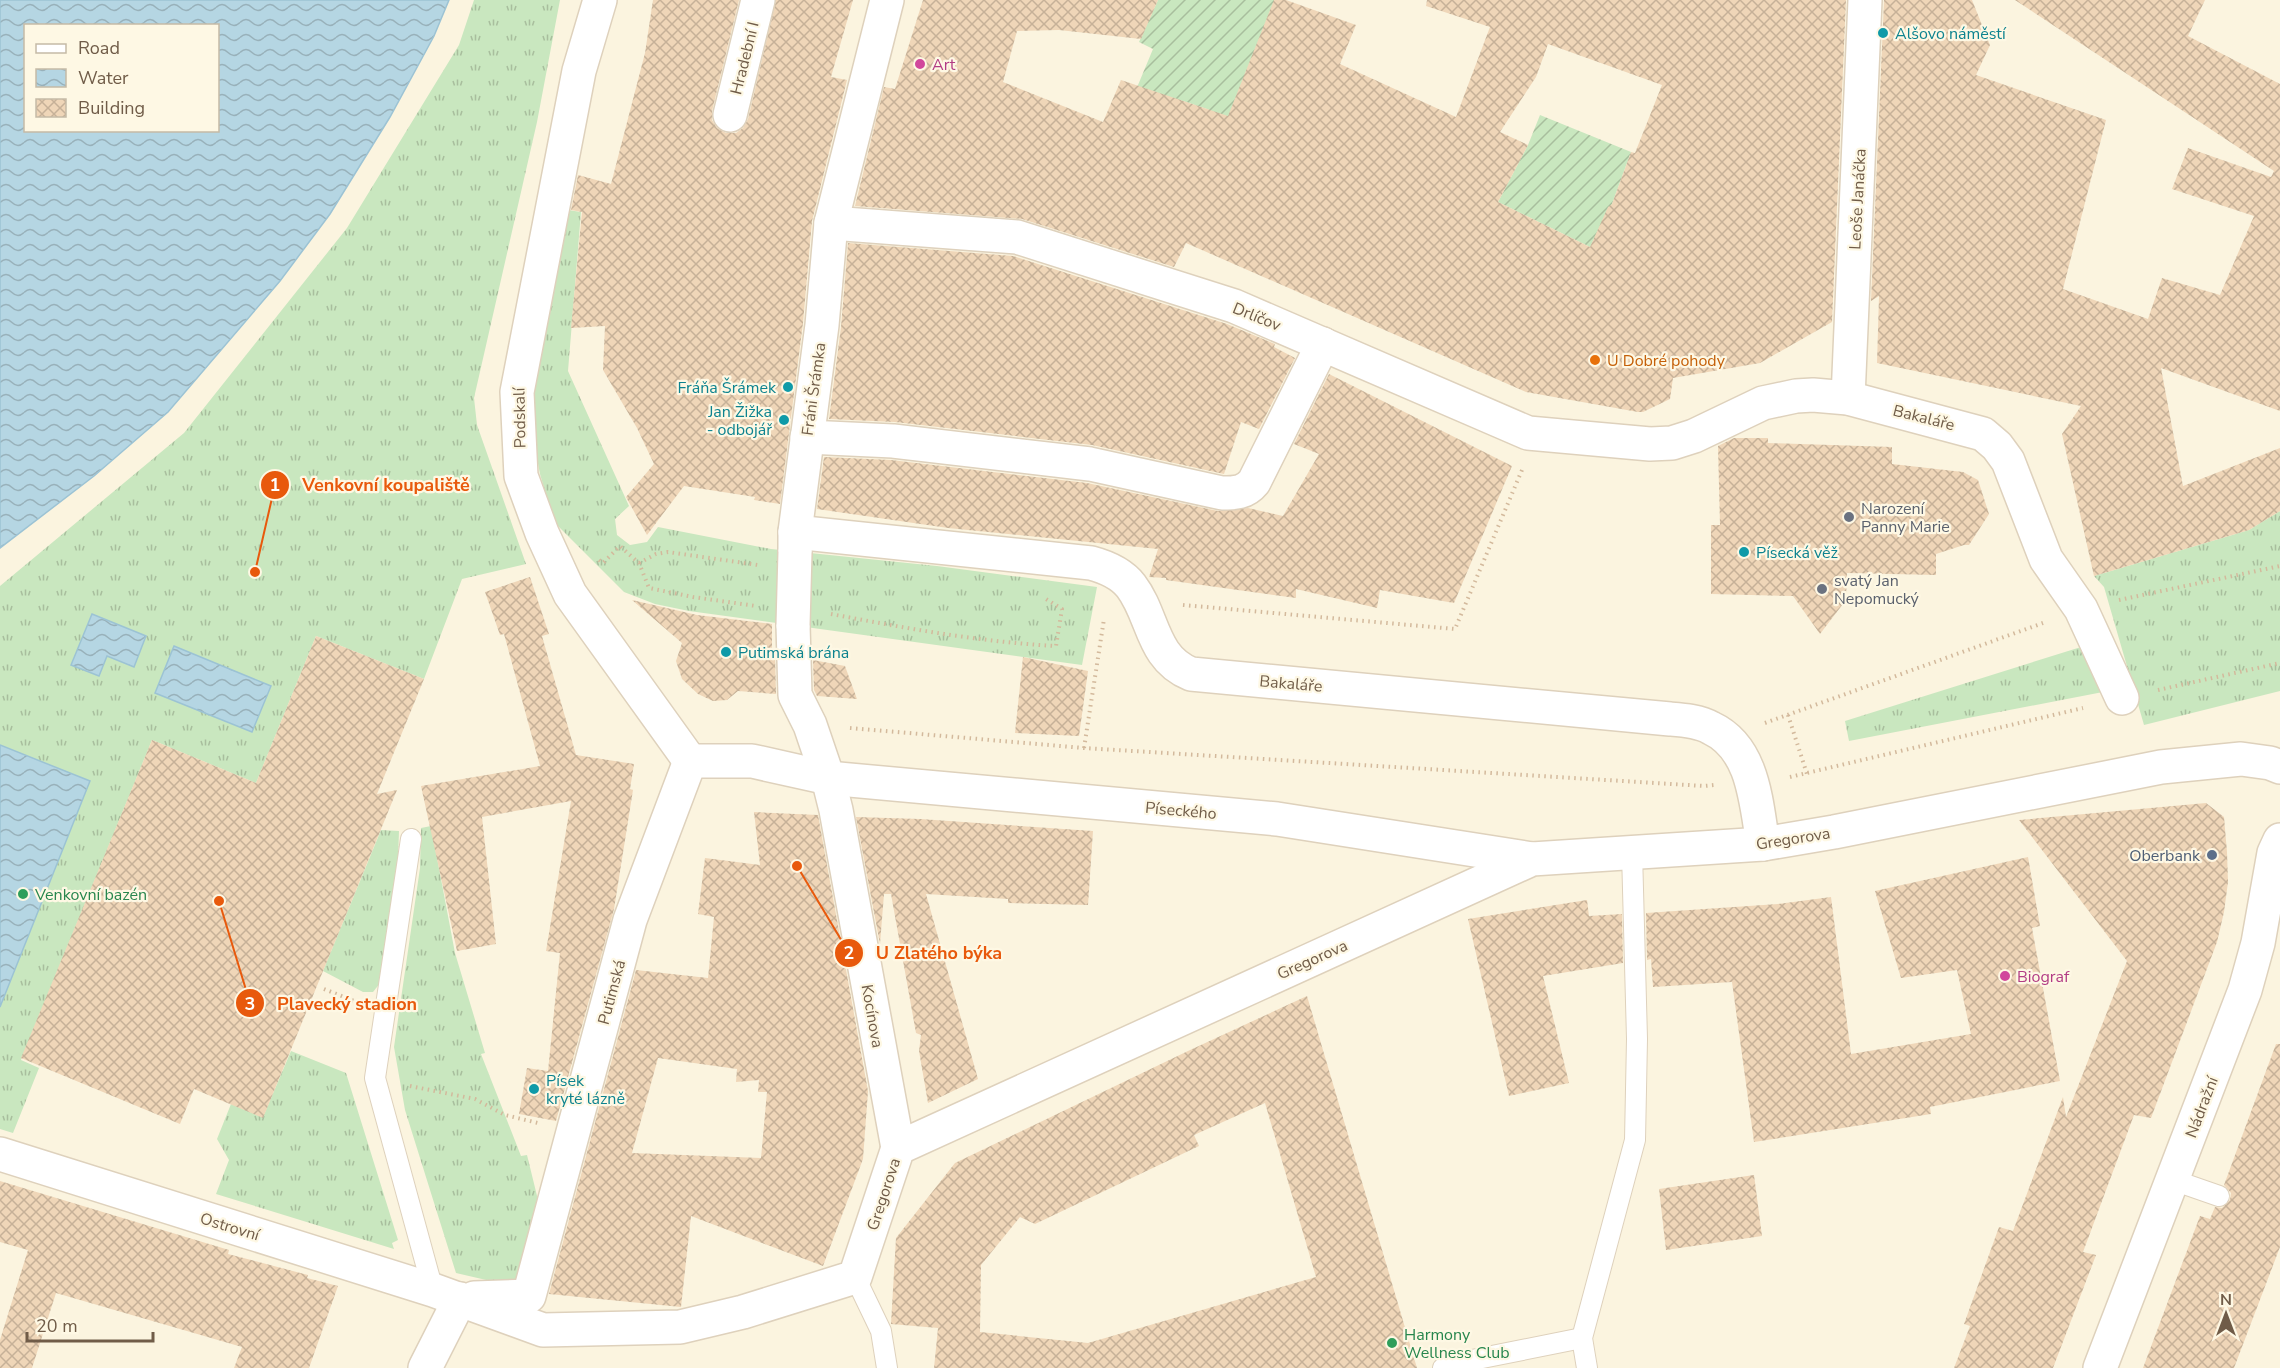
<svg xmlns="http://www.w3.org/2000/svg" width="2280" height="1368" viewBox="0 0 2280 1368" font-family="'Nunito Sans',sans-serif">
<defs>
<pattern id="grass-tufts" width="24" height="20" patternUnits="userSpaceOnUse" patternTransform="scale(1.5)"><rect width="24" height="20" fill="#c9e7bf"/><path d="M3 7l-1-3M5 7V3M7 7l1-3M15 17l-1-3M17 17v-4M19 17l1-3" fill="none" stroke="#a8be9d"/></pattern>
<pattern id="garden-furrows" width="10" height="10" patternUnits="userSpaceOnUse" patternTransform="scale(1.5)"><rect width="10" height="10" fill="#c9e7bf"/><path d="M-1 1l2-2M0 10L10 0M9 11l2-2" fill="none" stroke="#a8be9d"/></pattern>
<pattern id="water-waves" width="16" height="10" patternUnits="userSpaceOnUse" patternTransform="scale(1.5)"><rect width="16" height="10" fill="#b5d6e3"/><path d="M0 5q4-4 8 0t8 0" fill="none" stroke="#98b1ba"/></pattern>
<pattern id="building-cross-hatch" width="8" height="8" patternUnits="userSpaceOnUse" patternTransform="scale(1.5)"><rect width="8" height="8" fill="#efd6b8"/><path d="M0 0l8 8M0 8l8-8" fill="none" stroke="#c6b198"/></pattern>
</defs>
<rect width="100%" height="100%" fill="#fbf4df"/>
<!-- grass -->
<g fill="url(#grass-tufts)">
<path d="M474 0H560L537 122 474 398 477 425 526 564 462 579 424 679 316 636 256 783 152 740 21 1060 39 1068 13 1133 0 1129V586L184 433 347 228 459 45Z"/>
<path d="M568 210 581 212 568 371 629 506 615 519 617 535 630 545 647 542 658 527 771 549 937 566 1097 587 1082 665 689 611 655 604 624 592 554 522 540 474 534 443 531 387Z"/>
<path d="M2280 511V691L2144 725 2104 587 2094 576 2249 530Z"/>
<path d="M2081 647 2103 692 1849 741 1845 721Z"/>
<path d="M431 826 455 953 485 1053 481 1054 521 1156 527 1155 539 1204 517 1287 456 1273 405 1110 394 1047 420 868 421 828Z"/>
<path d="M381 830 399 831 398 859 381 982 373 992H363L323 971Z"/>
<path d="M291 1051 346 1073 398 1240 392 1243 394 1249 216 1194 229 1160 217 1139 231 1104 263 1117Z"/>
</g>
<!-- garden -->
<g fill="url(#garden-furrows)">
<path d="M1158 0H1275L1239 125 1207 109 1180 100 1123 121 1153 49 1139 42Z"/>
<path d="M1540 115 1631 152 1612 204 1590 247 1498 202 1528 145Z"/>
</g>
<!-- water -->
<g fill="url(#water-waves)" stroke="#9cc3d4" stroke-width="1.5" fill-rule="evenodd">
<path d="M0 0H449L434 36 390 117 330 214 280 281 168 412 94 476 0 548ZM26 26H218V130H26Z"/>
<path d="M92 614 146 636 134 667 107 656 99 676 71 665Z"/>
<path d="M174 646 271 686 252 732 155 693Z"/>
<path d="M0 745 90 781 0 1007Z"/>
</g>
<!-- building -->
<g fill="url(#building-cross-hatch)" fill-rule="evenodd">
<path d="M653 0H739L712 111V120L717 128 726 133H736L743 128 748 119 776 0H853L831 77 847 80 812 221 803 323 780 504 754 500 755 497 684 486 647 535 626 497 654 464 637 428 603 370 605 326 571 328 582 212 571 210 578 175 611 184 645 53Z"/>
<path d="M923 0H1158L1141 39 1059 30 1017 31 1003 82 1103 122 1121 80 1228 116 1274 0H1286L1356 25 1340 64 1456 117 1490 27 1426 6 1427 0H1846L1832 322 1760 363 1673 378 1670 399 1643 412H1638L1526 392 1186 243 1174 267 1022 219 855 206 884 87 895 89ZM1548 44 1662 85 1635 153 1631 152 1612 204 1608 207 1590 247 1498 202 1528 145 1500 132 1536 77Z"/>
<path d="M1884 0H1972L1990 45 1976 75 2106 120 2063 289 2148 319 2162 278 2220 295 2254 216 2172 189 2188 148 2271 177 2274 171 2015 0H2205L2188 36 2280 84V411L2161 368 2183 486 2280 448V511L2249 530 2094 576 2062 434 2081 406 1877 363 1879 296 1871 301Z"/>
<path d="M848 243 1013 256 1227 324 1275 344 1274 347 1295 358 1259 429 1241 422 1224 474 1092 445 895 422 829 419 841 327Z"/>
<path d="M1329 374 1512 466 1454 603 1380 590 1377 608 1296 589V598L1166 580V578L1149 577 1158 549 948 528 817 509 824 457 891 460 1087 483 1218 511 1248 508 1283 516 1319 454 1294 444Z"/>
<path d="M1734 438H1768V443L1892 447V464L1963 472 1978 480 1989 514 1969 545H1964L1936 554V575L1847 573 1846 600 1820 634 1793 596 1711 594V525H1720L1718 446Z"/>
<path d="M530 577 549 634 542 636 576 755 634 764 630 789 633 790 614 909 556 1121 519 1114 527 1068 548 1071 560 953 546 951 571 801 482 817 496 944 457 951 421 786 540 766 504 634 500 635 485 592Z"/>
<path d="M632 600 697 615 772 624V654H775L776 694 738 691 727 700 713 701 698 694 682 679 676 661 682 643Z"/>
<path d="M316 636 424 679 377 794 397 790 263 1118 194 1089 180 1124 21 1058 152 740 256 783Z"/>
<path d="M1023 657 1088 671 1079 736 1015 733Z"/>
<path d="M813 660 845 666 857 699 817 696 814 690Z"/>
<path d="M2206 803 2224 817 2227 852 2228 882 2224 912 2217 942 2151 1118 2134 1115 2083 1252 2096 1255 2053 1368H1954L1970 1326 1964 1324 1999 1227 2013 1231 2063 1097 2066 1117 2127 961 2019 820Z"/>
<path d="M754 812 818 815 868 1091 863 1159 823 1266 691 1216 681 1307 549 1294 636 970 708 978 714 917 698 914 705 858 760 865ZM658 1058 737 1069 736 1082 759 1080 758 1092H767L761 1158 632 1153Z"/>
<path d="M856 817 920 819 1093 831 1088 905 1008 903V899L926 894 978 1079 928 1103 919 1051 921 1035 916 1033 891 894H884L880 944Z"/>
<path d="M2028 857 2040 926 2032 928 2060 1081 1930 1107 1931 1114 1754 1142 1732 982 1653 987 1651 959 1647 960 1646 913 1778 904 1831 897 1851 1054 1971 1034 1957 970 1901 978 1875 891Z"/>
<path d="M1587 900 1589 916 1622 914 1623 963 1543 976 1569 1083 1509 1096 1468 919Z"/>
<path d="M1307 996 1417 1368H934L938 1328 891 1324 896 1238 955 1163 1188 1051ZM1265 1103 1316 1277 1088 1343 980 1332 981 1265 1020 1217 1035 1224 1199 1146 1194 1135Z"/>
<path d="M2276 1044H2280V1247L2234 1368H2143L2200 1216 2210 1219 2215 1207 2222 1208 2230 1200 2231 1193 2224 1185Z"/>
<path d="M1754 1175 1762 1236 1666 1250 1659 1189Z"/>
<path d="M0 1181 229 1250 228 1254 308 1275 307 1278 338 1286 309 1368H234L242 1347 56 1293 32 1368H0V1340L28 1250 0 1242Z"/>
</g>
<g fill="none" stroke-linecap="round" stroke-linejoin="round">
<!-- lane casing -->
<g stroke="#ded1bc" stroke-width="22">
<g id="lane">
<path d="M411 839 375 1078 433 1290"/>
<path d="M2173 1180 2219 1196"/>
<path d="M855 1277 881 1331 887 1368"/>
<path d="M1443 1368 1447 1365 1582 1338"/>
<path d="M1587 1368 1582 1338 1635 1140 1637 1039 1632 852"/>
</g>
</g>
<!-- street casing -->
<g stroke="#ded1bc" stroke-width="36">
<g id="street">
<path d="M600 0 579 71 517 392 521 476 542 533 570 594 690 761"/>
<path d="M730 115 758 0"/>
<path d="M831 223 1017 237 1234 306 1528 433 1650 444 1672 443 1694 436 1763 403 1796 396 1813 395 1848 398 1983 434 1997 446 2008 461 2046 559 2081 609 2122 698"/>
<path d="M1848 398 1865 0"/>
<path d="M807 437 893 441 1090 464 1222 493C1235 493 1245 493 1254 482L1323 344"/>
<path d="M795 532 1091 563C1106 567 1121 573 1131 586 1154 616 1151 658 1191 674L1670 719C1683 720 1699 721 1711 728 1754 748 1756 803 1763 844"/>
<path d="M795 552V532L822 325 831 223 887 0"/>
<path d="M793 625 795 695 810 725 828 778 836 810 898 1148"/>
<path d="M690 761H752L828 778 1277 819 1532 859"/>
<path d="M0 1154 433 1290 543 1330 680 1327 743 1312 855 1277 898 1148 1532 859 1763 844 1834 832 2161 767 2241 759 2270 763 2280 767"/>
<path d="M474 1298 529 1296 630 920 690 761"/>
<path d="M425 1368 460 1299"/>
<path d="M2100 1368 2245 990 2258 943 2274 853 2280 840"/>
</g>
</g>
<!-- path -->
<g stroke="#d3b99c" stroke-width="4" stroke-dasharray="1.5 4.5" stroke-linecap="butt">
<path d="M599 560 603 563 620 546 639 563 649 588 693 597 756 606"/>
<path d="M639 563 656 554 668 552 758 565"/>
<path d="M2119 600 2280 566"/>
<path d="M1183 605 1455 629 1522 470"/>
<path d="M831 614C905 628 980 642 1056 646L1062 609 1046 599"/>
<path d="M2158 690 2280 663"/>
<path d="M1788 715 1807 774"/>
<path d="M1765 723 2043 623"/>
<path d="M850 728 1084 748 1704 786 1714 785"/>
<path d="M1084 748 1104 619"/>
<path d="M1790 777 2083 708"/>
<path d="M324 989 354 1001"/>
<path d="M410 1086 475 1099 505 1115 538 1123"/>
</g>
<!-- lane -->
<use href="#lane" stroke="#fff" stroke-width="20"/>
<!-- street -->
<use href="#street" stroke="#fff" stroke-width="33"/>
<!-- street-bridge casing -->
<g stroke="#ded1bc" stroke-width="36" stroke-linecap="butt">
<path id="street-bridge" d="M793 625 795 552"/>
</g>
<!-- street-bridge -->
<use href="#street-bridge" stroke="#fff" stroke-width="33"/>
</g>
<!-- markers -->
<g fill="#0f9aa8" stroke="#fef8e4" stroke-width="2">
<circle cx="1883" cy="33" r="6"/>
<circle cx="788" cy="387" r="6"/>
<circle cx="784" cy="420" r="6"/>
<circle cx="1744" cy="552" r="6"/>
<circle cx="726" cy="652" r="6"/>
<circle cx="534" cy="1089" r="6"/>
</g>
<g fill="#d1479c" stroke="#fef8e4" stroke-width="2">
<circle cx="920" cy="64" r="6"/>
<circle cx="2005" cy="976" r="6"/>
</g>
<circle fill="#e8710a" stroke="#fef8e4" stroke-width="2" cx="1595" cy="360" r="6"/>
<g fill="#6b7280" stroke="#fef8e4" stroke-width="2">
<circle cx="1849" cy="517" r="6"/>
<circle cx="1822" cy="589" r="6"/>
</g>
<circle fill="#5c6f8a" stroke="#fef8e4" stroke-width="2" cx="2212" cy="855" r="6"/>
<g fill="#2e9e5b" stroke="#fef8e4" stroke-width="2">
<circle cx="23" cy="894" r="6"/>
<circle cx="1392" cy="1343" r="6"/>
</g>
<g text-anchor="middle" stroke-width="4.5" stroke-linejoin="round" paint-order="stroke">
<!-- culture labels -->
<g font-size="16" fill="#0d838f" stroke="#fef8e4" text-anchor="start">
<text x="1895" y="39">Alšovo náměstí</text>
<text x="776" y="393" text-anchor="end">Fráňa Šrámek</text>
<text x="772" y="417" text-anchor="end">Jan Žižka<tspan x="772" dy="18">- odbojář</tspan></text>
<text x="1756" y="558">Písecká věž</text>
<text x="738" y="658">Putimská brána</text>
<text x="546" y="1086">Písek<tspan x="546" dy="18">kryté lázně</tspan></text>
</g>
<!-- street labels -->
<g font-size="16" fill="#705c48" stroke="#fef8e4">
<text transform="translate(744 58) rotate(-76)" y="6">Hradební I</text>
<text transform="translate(1857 199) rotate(-87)" y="6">Leoše Janáčka</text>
<text transform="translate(1257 316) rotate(22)" y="6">Drlíčov</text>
<text transform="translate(813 389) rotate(-82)" y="6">Fráni Šrámka</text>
<text transform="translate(1924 417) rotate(14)" y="6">Bakaláře</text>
<text transform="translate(519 418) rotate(-91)" y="6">Podskalí</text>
<text transform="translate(1291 683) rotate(5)" y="6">Bakaláře</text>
<text transform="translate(1181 810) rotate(5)" y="6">Píseckého</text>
<text transform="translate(1793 838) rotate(-9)" y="6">Gregorova</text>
<text transform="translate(1312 959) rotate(-24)" y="6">Gregorova</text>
<text transform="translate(611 992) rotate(-75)" y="6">Putimská</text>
<text transform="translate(873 1016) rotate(80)" y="6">Kocínova</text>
<text transform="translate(2201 1107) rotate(-69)" y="6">Nádražní</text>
<text transform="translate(883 1194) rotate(-72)" y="6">Gregorova</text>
<text transform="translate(230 1226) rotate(17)" y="6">Ostrovní</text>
</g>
<!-- hotel labels -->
<g font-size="16" fill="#b23c85" stroke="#fef8e4" text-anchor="start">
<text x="932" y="70">Art</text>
<text x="2017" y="982">Biograf</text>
</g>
<!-- food labels -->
<g font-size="16" fill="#c56008" stroke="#fef8e4" text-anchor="start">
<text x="1607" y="366">U Dobré pohody</text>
</g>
<!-- worship labels -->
<g font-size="16" fill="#5b616d" stroke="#fef8e4" text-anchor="start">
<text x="1861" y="514">Narození<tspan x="1861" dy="18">Panny Marie</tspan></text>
<text x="1834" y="586">svatý Jan<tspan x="1834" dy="18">Nepomucký</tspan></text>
</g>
<!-- service labels -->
<g font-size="16" fill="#4e5e75" stroke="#fef8e4" text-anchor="end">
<text x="2200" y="861">Oberbank</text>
</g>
<!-- leisure labels -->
<g font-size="16" fill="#27864d" stroke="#fef8e4" text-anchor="start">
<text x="35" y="900">Venkovní bazén</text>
<text x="1404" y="1340">Harmony<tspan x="1404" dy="18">Wellness Club</tspan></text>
</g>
</g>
<!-- callouts -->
<path fill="none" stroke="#e8590c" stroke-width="2" d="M255 572L275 485M797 866L849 953M219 901L250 1003"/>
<g fill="#e8590c" stroke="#fef8e4" stroke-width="2">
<circle cx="255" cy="572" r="6"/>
<circle cx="797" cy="866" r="6"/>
<circle cx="219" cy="901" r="6"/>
<circle cx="275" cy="485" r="15"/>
<circle cx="849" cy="953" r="15"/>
<circle cx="250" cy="1003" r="15"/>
</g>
<g font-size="18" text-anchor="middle" font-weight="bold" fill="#fff">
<text x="275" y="491">1</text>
<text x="849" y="959">2</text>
<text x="250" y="1010">3</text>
</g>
<g font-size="18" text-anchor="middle" font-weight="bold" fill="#e8590c" stroke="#fef8e4" stroke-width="4.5" stroke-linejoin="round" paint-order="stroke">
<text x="386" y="491">Venkovní koupaliště</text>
<text x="939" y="959">U Zlatého býka</text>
<text x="347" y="1010">Plavecký stadion</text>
</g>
<!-- legend -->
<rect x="24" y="24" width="195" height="108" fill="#fef8e4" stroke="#c5baa6" stroke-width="1.5"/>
<rect x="36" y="44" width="30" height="9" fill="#ffffff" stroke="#c5baa6" stroke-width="1.5"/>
<text x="78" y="54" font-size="18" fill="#705c48">Road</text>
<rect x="36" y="69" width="30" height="18" fill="url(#water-waves)" stroke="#c5baa6" stroke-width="1.5"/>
<text x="78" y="84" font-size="18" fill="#705c48">Water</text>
<rect x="36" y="99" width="30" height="18" fill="url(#building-cross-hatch)" stroke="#c5baa6" stroke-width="1.5"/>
<text x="78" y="114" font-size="18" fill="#705c48">Building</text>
<!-- north arrow -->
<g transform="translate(2226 1314)" stroke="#fef8e4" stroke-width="4.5" paint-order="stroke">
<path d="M0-4.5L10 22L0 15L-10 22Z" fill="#705c48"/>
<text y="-9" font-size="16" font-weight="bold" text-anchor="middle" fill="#705c48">N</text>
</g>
<!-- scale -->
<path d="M27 1332v9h126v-9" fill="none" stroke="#705c48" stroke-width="3"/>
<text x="36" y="1332" font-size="18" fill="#705c48" stroke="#fef8e4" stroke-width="4.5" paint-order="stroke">20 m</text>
</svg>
